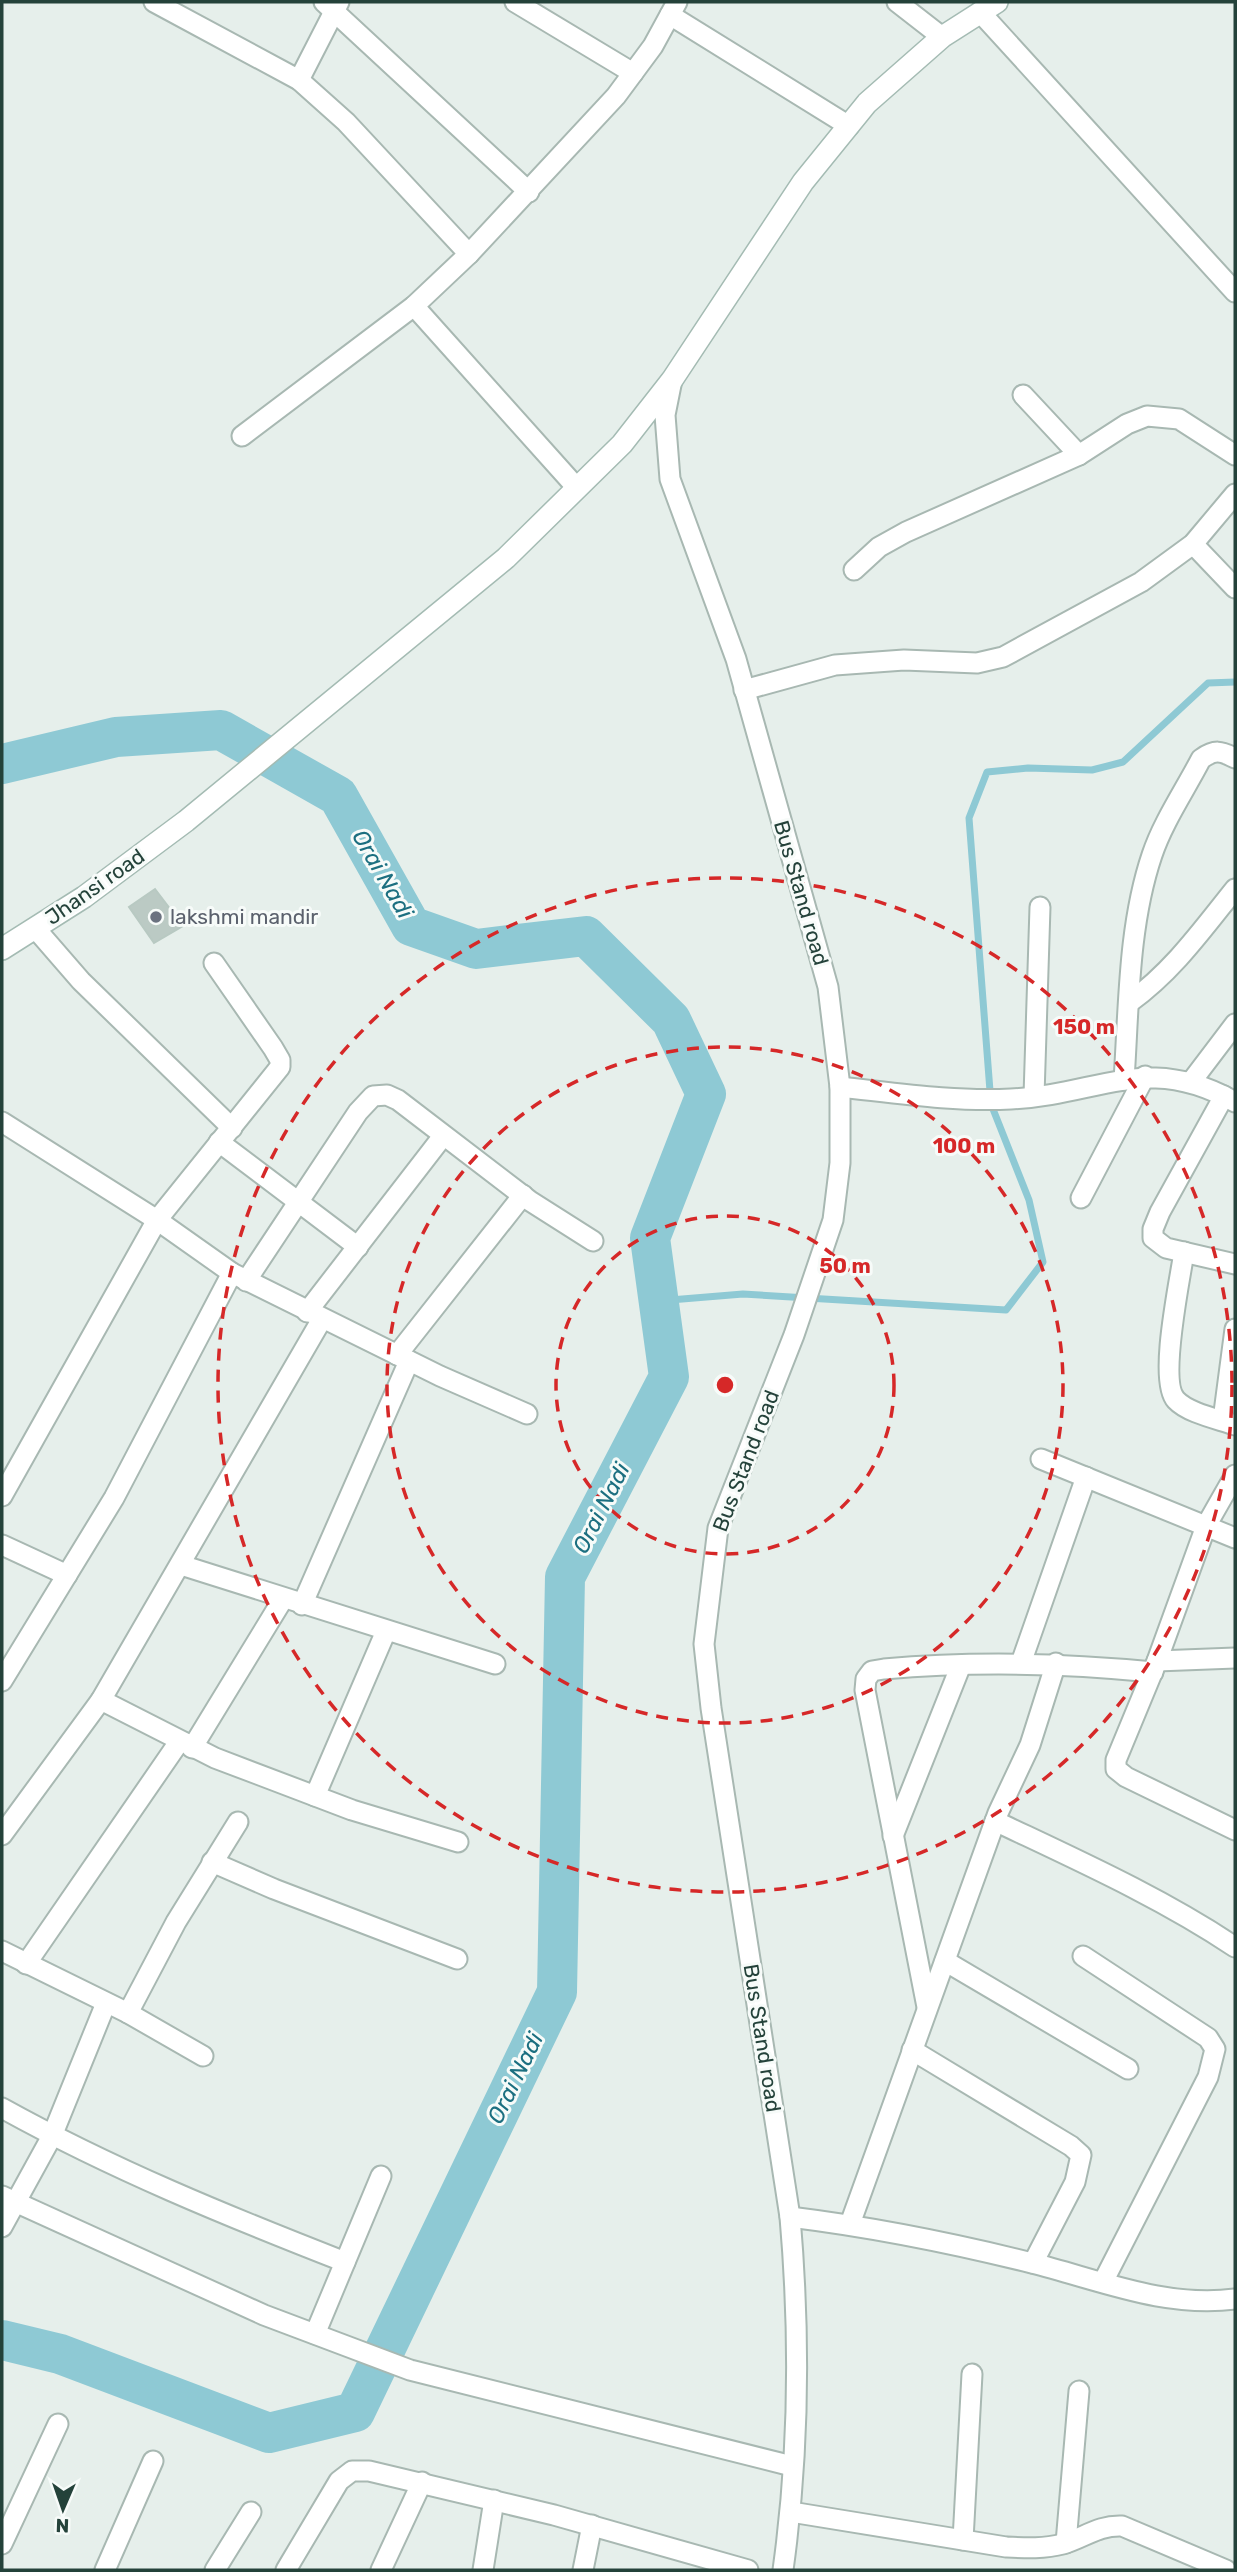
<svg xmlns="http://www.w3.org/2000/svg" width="1237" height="2572" viewBox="0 0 1237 2572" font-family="Rubik,sans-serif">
<rect width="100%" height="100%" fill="#e6efeb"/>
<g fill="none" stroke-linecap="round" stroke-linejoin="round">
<!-- stream -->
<path stroke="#8ec9d4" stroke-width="7" d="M658 1301 743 1294 1006 1310 1043 1262 1029 1200 991 1104 969 818 987 772 1028 768 1092 770 1123 762 1208 683 1235 682"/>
<!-- river -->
<path stroke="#8ec9d4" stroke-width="40" d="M2 764 116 737 221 730 338 796 411 926 476 949 586 936 671 1020 706 1094 650 1238 669 1377 565 1577 557 1992 355 2412 269 2433 60 2354 2 2340"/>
</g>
<!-- building -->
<path fill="#bbcac4" stroke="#b8c9c2" stroke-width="2" d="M155 889 183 926 154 943 129 907Z"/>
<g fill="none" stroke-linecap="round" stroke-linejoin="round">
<!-- street casing -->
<g stroke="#a8b8b2" stroke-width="23">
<g id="street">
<path d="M154 2 299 80 346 122 469 254"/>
<path d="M324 2 529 192"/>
<path d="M515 2 633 73"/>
<path d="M897 2 942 37"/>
<path d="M980 12 1235 292"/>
<path d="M670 15 849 126"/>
<path d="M299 80 339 2"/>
<path d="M414 306 577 488"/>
<path d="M672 380 665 415 670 479 736 659 828 987 840 1087V1163L833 1220 794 1335 718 1528 704 1644 711 1708 790 2217C800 2333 799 2455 783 2570"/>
<path d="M1023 395 1079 455"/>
<path d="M242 436 414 306 469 254 616 96 653 46 677 2"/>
<path d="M1193 544 1235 588"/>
<path d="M854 570 879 547 906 532 1079 455 1127 424 1147 416 1179 419 1235 455"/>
<path d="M744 690 835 665 904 660 977 663 1003 657 1141 582 1193 544 1235 494"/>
<path d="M35 928 81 981 232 1128"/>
<path d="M1130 1002C1173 971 1202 930 1235 889"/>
<path d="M1124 1080C1129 1006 1128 926 1152 855 1163 822 1185 790 1201 759 1215 749 1221 751 1235 758"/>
<path d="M1191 1082 1235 1024"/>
<path d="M840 1087C896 1093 954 1102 1011 1099 1099 1095 1147 1052 1235 1102"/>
<path d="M1034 1096 1040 907"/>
<path d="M1224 1096 1160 1212 1153 1229V1238L1166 1248 1235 1264"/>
<path d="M2 1122 157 1220 232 1273 440 1376 527 1414"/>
<path d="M219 1142 358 1247"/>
<path d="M1081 1198 1145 1076"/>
<path d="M1184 1252C1180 1280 1158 1381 1176 1400 1188 1413 1218 1419 1235 1425"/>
<path d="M246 1281 358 1112 373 1096 387 1095 398 1100 530 1201 593 1241"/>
<path d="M307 1312 443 1136"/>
<path d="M397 1355 523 1195"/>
<path d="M1223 1420 1235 1329"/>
<path d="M1041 1459 1235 1538"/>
<path d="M1235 1475 1206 1526 1157 1661 1116 1760V1769L1126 1777 1235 1830"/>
<path d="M2 1496 157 1220 280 1067V1060L273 1048 214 963"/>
<path d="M2 1545 67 1575"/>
<path d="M181 1565 495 1664"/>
<path d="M302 1605 409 1361"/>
<path d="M1157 1661 1235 1658"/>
<path d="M1021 1663 1086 1477"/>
<path d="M2 1681 114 1498 232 1273"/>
<path d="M101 1700 215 1758 352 1810 458 1842"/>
<path d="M192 1748 283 1599"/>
<path d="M315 1796 386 1631"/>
<path d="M995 1821C1077 1860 1160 1897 1235 1947"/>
<path d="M2 1835 101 1700 322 1319"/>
<path d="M893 1836 961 1665"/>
<path d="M212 1862 274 1889 457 1959"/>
<path d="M2 1951 128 2013 203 2056"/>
<path d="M1083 1956 1208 2038 1215 2049 1208 2077 1103 2282"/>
<path d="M945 1961 1128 2069"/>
<path d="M26 1964 179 1742"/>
<path d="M927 2007 865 1690 866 1679 872 1671 884 1669C974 1661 1063 1663 1153 1672"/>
<path d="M128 2013 176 1922 238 1822"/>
<path d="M912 2050 1071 2146 1081 2155 1075 2182 1033 2263"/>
<path d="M2 2108C112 2169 227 2216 345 2262"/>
<path d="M2 2196 264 2315 410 2370 792 2466"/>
<path d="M790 2217C871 2227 952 2243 1032 2263 1100 2280 1164 2308 1235 2299"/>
<path d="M850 2224 998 1813 1030 1745 1056 1663"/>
<path d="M2 2227 52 2136 106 2003"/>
<path d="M315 2334 381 2176"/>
<path d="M791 2512 1006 2547C1026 2548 1044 2549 1063 2544 1084 2538 1098 2525 1122 2526L1226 2570"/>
<path d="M963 2540 972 2374"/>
<path d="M1066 2543 1079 2391"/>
<path d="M2 2544 58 2424"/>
<path d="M105 2570 153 2461"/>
<path d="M215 2570 251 2512"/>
<path d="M286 2570 339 2481 352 2471H369L554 2515 748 2570"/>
<path d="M381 2570 422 2482"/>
<path d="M483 2570 494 2500"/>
<path d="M583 2570 592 2525"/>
</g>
</g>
<!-- secondary casing -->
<g stroke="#a4bbb3" stroke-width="24">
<path id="secondary" d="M2 949 84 897 186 821 506 558 622 444 672 380 803 182 867 103 942 37 997 2"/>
</g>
<!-- street -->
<use href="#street" stroke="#fff" stroke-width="19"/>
<!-- secondary -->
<use href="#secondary" stroke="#fff" stroke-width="21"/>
</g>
<!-- distance rings -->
<g fill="none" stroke="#d62828" stroke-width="3.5" stroke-dasharray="12 9">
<circle cx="725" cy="1385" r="169"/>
<circle cx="725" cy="1385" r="338"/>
<circle cx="725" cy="1385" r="507"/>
</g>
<!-- markers -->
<circle fill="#6b7280" stroke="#f7fbf9" stroke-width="2.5" cx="156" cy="917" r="7"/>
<g text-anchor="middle" stroke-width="6" stroke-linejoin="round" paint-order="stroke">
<!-- street labels -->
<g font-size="21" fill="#24423a" stroke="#f7fbf9">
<text transform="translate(95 887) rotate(-35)" y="7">Jhansi road</text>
<text transform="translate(801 893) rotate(74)" y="7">Bus Stand road</text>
<text transform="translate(746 1461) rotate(-69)" y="7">Bus Stand road</text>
<text transform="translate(762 2038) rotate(81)" y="7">Bus Stand road</text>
</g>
<!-- worship labels -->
<g font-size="21" fill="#5b616d" stroke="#f7fbf9" text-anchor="start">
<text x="170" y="924">lakshmi mandir</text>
</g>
<!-- water labels -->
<g font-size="23" font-style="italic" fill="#1c6f80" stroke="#f7fbf9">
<text transform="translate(383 874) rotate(60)" y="8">Orai Nadi</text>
<text transform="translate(601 1508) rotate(-63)" y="8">Orai Nadi</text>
<text transform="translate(515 2078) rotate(-64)" y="8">Orai Nadi</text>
</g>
</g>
<circle cx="725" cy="1385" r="10" fill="#d62828" stroke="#f7fbf9" stroke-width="3.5"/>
<g font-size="21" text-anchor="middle" font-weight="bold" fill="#d62828" stroke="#f7fbf9" stroke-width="6" stroke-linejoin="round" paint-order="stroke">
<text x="1084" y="1034">150 m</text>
<text x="964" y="1153">100 m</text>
<text x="845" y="1273">50 m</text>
</g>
<!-- border -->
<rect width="1237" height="2572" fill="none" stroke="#24423a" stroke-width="7"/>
<!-- north arrow -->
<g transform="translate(63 2509) rotate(182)" stroke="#f7fbf9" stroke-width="5" paint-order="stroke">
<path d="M0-5L12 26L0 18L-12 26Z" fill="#24423a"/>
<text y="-10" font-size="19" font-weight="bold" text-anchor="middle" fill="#24423a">N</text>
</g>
</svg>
